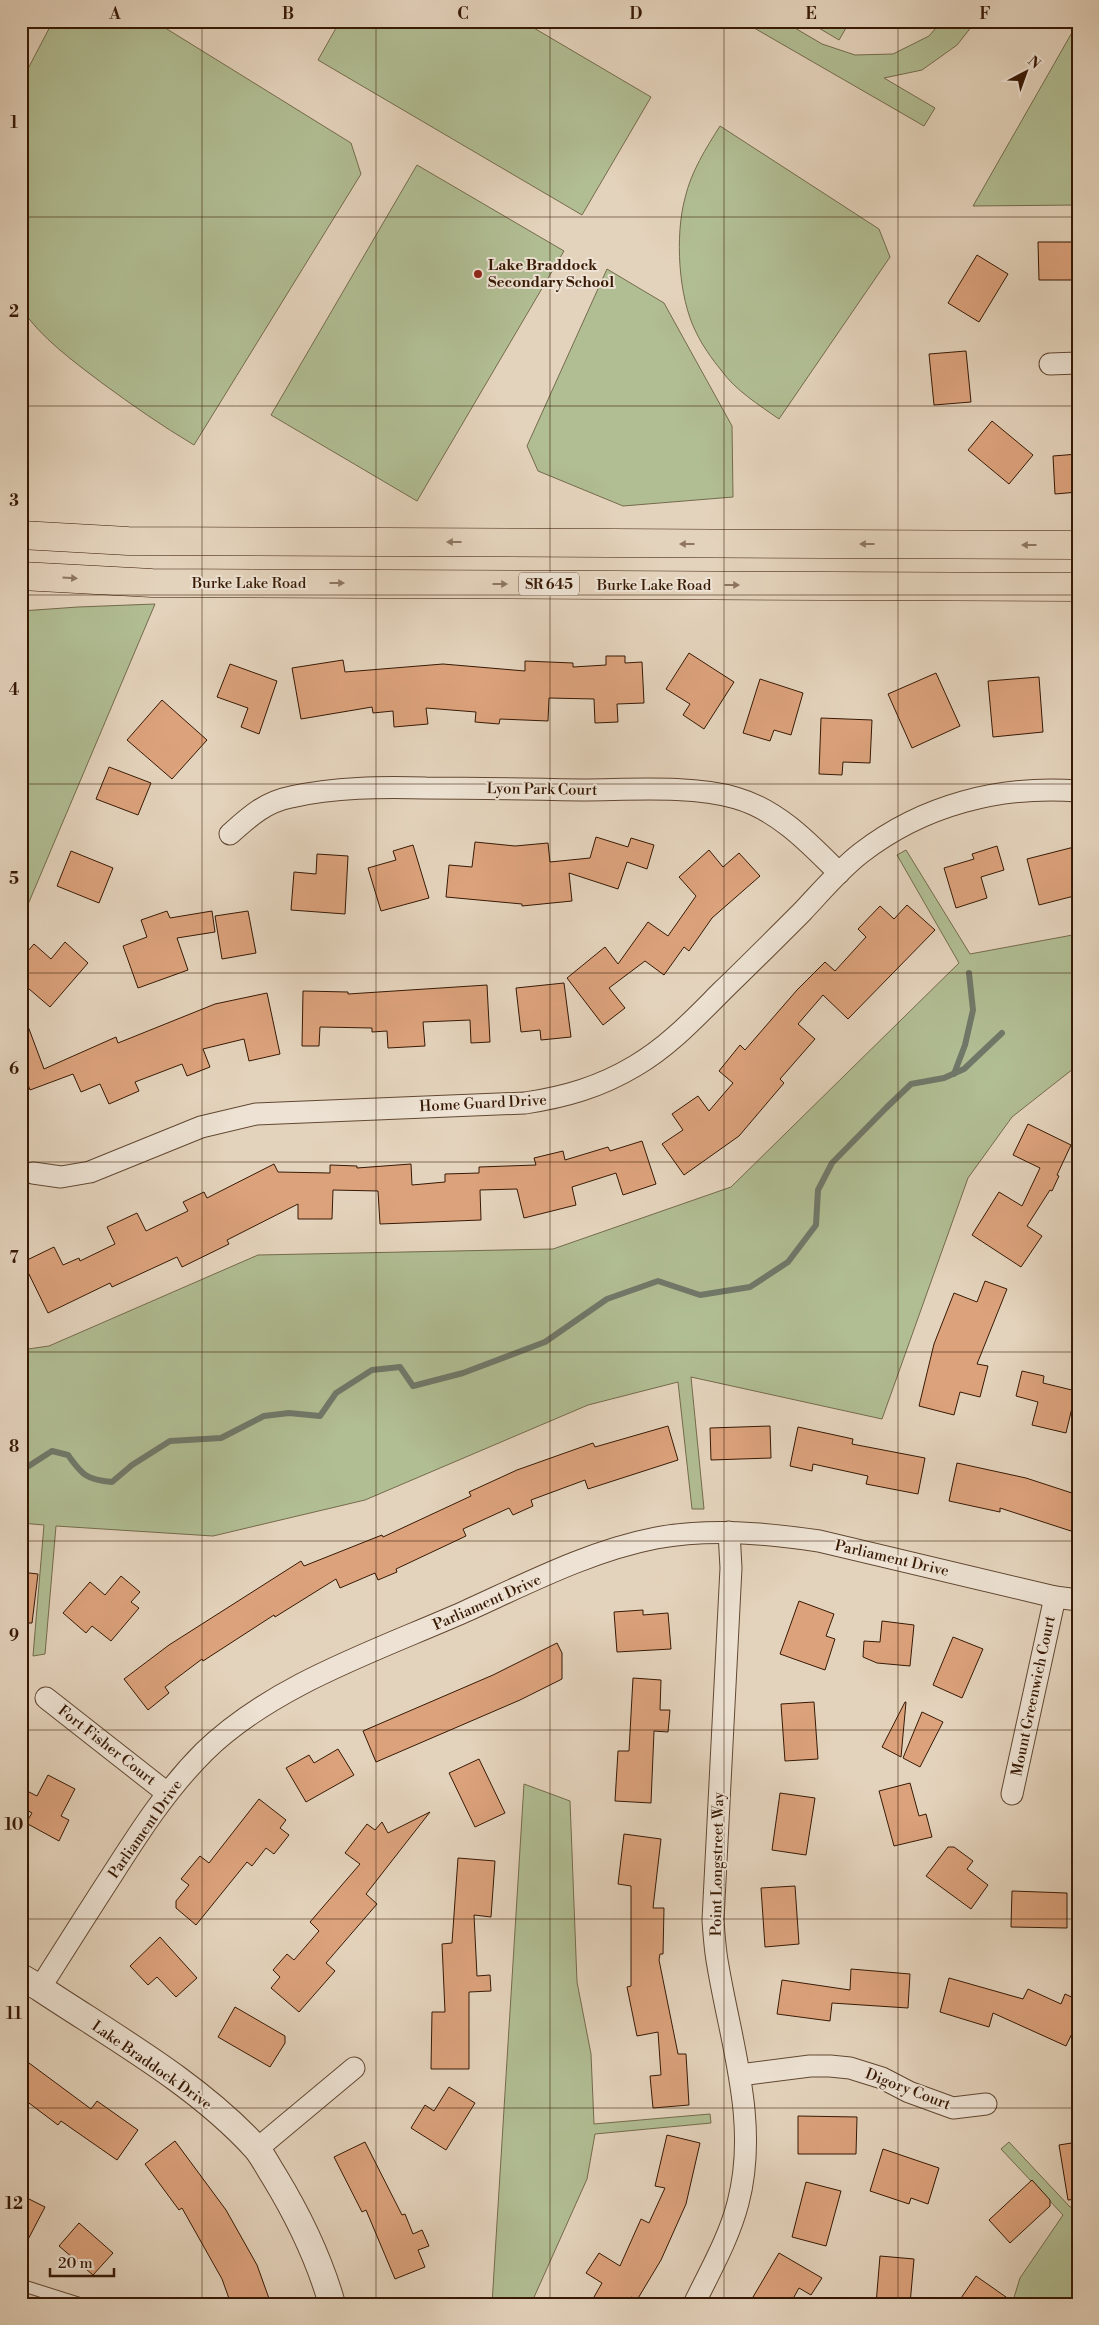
<svg xmlns="http://www.w3.org/2000/svg" width="1099" height="2325" viewBox="0 0 1099 2325" font-family="'Libre Bodoni',serif">
<rect width="100%" height="100%" fill="#e4d3bc"/>
<filter id="stains"><feTurbulence type="fractalNoise" baseFrequency=".004" numOctaves="4"/><feColorMatrix values="0 0 0 0 .2 0 0 0 0 .09 0 0 0 0 .02 0 0 0 .5 -.17"/></filter>
<radialGradient id="worn" r=".72"><stop offset=".6" stop-color="#630" stop-opacity="0"/><stop offset="1" stop-color="#630" stop-opacity=".3"/></radialGradient>
<!-- green -->
<g fill="#b1bd93" stroke="#746b4c">
<path d="M53 21H154L351 143 361 174 194 445C162 426 132 405 102 383 73 361 41 338 21 308V82Z"/>
<path d="M340 21H522L651 97 582 215 318 60Z"/>
<path d="M742 21H783L822 44 855 55 893 54 929 36 942 21H976L957 45 922 70 884 78 935 108 924 126Z"/>
<path d="M807 21H850L839 40Z"/>
<path d="M1078 22V205L973 206Z"/>
<path d="M720 126 879 229 890 257 779 419C759 405 735 390 721 370 712 359 702 345 696 332 678 297 675 235 685 198 691 172 706 148 720 126Z"/>
<path d="M417 165 564 251 417 501 271 415Z"/>
<path d="M607 269 664 303 732 426 733 497 623 506 538 471 527 446Z"/>
<path d="M155 604 29 902 21 915V611L78 607Z"/>
<path d="M906 850 970 954 1078 934V1065L1012 1117 968 1178 882 1419 691 1377 704 1509H692L678 1382 588 1405 365 1500 213 1536 56 1526 45 1654 33 1656 44 1525 21 1523V1350L49 1346 258 1255 553 1249 731 1187 959 963 897 855Z"/>
<path d="M524 1784 570 1801 577 1982 591 2054 594 2124 710 2114 711 2123 595 2134 587 2179 531 2304H492Z"/>
<path d="M1009 2142 1070 2207 1078 2205V2304H1012L1020 2278 1063 2215 1001 2149Z"/>
</g>
<g fill="none" stroke-linecap="round" stroke-linejoin="round">
<!-- stream -->
<g stroke="#707869" stroke-width="6">
<path d="M954 1074 965 1045 973 1010 969 973"/>
<path d="M21 1471 52 1451 68 1455C82 1475 87 1480 112 1482L132 1465 170 1441 221 1438 264 1416 289 1413 320 1416 336 1393 372 1370 400 1367 413 1386 463 1373 545 1342 607 1299 658 1281 700 1295 750 1287 788 1262 816 1225 818 1190 832 1163 886 1108 911 1084 944 1078 964 1069 1002 1033"/>
</g>
</g>
<!-- building -->
<g fill="#dca27c" stroke="#371904">
<path d="M1038 242H1078V280H1039Z"/>
<path d="M977 255 1008 274 979 322 948 303Z"/>
<path d="M966 351 971 402 934 405 929 354Z"/>
<path d="M992 421 1033 455 1009 484 968 450Z"/>
<path d="M1078 454V492L1055 494 1053 456Z"/>
<path d="M689 653 734 682 704 729 683 715 690 704 666 689Z"/>
<path d="M606 656H625V663L642 662 644 703 617 704 618 722 595 723 594 699 549 698 548 721 500 719 499 724 475 722 476 712 426 708 428 724 394 727 393 711 373 713 372 707 301 719 292 668 343 660 345 672 443 664 525 671V661L573 663V667L606 665Z"/>
<path d="M230 664 277 681 259 734 241 727 248 708 217 697Z"/>
<path d="M936 673 960 726 912 748 888 694Z"/>
<path d="M1039 677 1043 732 993 737 988 681Z"/>
<path d="M760 679 803 693 791 735 774 730 770 741 743 733Z"/>
<path d="M162 700 207 740 172 779 127 740Z"/>
<path d="M821 718 872 720 870 763 843 762 842 775 819 774Z"/>
<path d="M109 767 151 783 138 815 96 799Z"/>
<path d="M596 837 628 847 631 838 654 845 647 869 627 862 618 889 569 873 572 901 522 906V904L446 897 449 865 472 867 475 842 515 846 548 843 550 862 590 858Z"/>
<path d="M413 845 429 898 381 911 368 868 396 860 393 851Z"/>
<path d="M997 846 1004 870 981 877 987 898 956 908 944 868 974 859 972 854Z"/>
<path d="M1078 846V895L1039 905 1027 859Z"/>
<path d="M709 850 723 867 739 853 760 876 712 918 689 951 684 947 664 975 645 961 609 988 625 1008 603 1025 567 978 605 947 618 964 648 922 668 936 696 896 679 877Z"/>
<path d="M71 851 113 868 99 903 57 886Z"/>
<path d="M317 854 348 856 345 914 291 910 294 872 316 874Z"/>
<path d="M907 905 935 930 848 1019 823 995 798 1024 815 1039 780 1079 784 1083 739 1136 684 1175 662 1144 683 1130 672 1114 698 1096 709 1111 733 1083 719 1071 740 1045 745 1050 797 990 825 962 835 971 866 937 858 929 880 906 894 919Z"/>
<path d="M167 911 170 918 212 911 215 932 177 938 188 970 138 988 123 946 147 937 141 920Z"/>
<path d="M248 911 256 953 222 959 215 916Z"/>
<path d="M65 942 88 963 50 1007 21 982V959L34 944 51 959Z"/>
<path d="M564 983 571 1037 541 1040 540 1030 521 1032 516 988Z"/>
<path d="M487 985 490 1042 471 1043 470 1020 423 1022 425 1046 388 1048 387 1031 372 1032V1028L320 1027 319 1046H302L303 991 348 992V994Z"/>
<path d="M267 993 280 1054 249 1061 244 1039 203 1049 210 1067 187 1076 182 1064 135 1082 139 1091 109 1104 100 1084 81 1092 73 1074 30 1090 21 1067V1013H23L44 1069 116 1037 118 1043 215 1004Z"/>
<path d="M1028 1124 1071 1145 1057 1175 1059 1176 1052 1191 1050 1190 1027 1226 1042 1236 1021 1267 972 1235 999 1192 1022 1206 1040 1168 1013 1155Z"/>
<path d="M642 1141 656 1184 623 1195 616 1173 572 1187 576 1205 524 1218 517 1189 480 1190 481 1220 380 1224 378 1191 333 1190 332 1219H298V1204L227 1240 229 1244 182 1267 177 1257 112 1287 110 1283 48 1313 23 1262 54 1247 63 1265 79 1258 80 1261 115 1244 107 1227 137 1213 146 1231 188 1211 183 1202 204 1192 207 1198 274 1164 278 1172 330 1173V1165L357 1166V1168L411 1164 412 1185 445 1182V1174L479 1173V1167L536 1165 534 1158 563 1151 565 1160 608 1147 610 1151Z"/>
<path d="M985 1281 1007 1289 977 1364 988 1366 980 1397 960 1392 954 1415 919 1406 934 1344 954 1293 977 1302Z"/>
<path d="M1022 1371 1044 1376 1043 1383 1076 1391 1066 1433 1032 1425 1038 1402 1016 1396Z"/>
<path d="M668 1426 678 1460 588 1489 585 1480 531 1500 533 1506 513 1515 509 1508 463 1529 466 1536 396 1569 397 1572 378 1580 375 1573 340 1588 336 1579 275 1617 274 1615 203 1661 202 1659 165 1687 169 1693 148 1710 124 1679 169 1645 301 1561 304 1566 382 1535 383 1537 471 1496 469 1492 517 1470 593 1443 595 1447Z"/>
<path d="M770 1426 771 1458 711 1460 710 1428Z"/>
<path d="M798 1427 853 1439 852 1444 925 1458 918 1494 866 1484 868 1476 813 1464 812 1471 790 1466Z"/>
<path d="M957 1463 1026 1478 1078 1495V1510L1071 1531 1000 1508V1512L949 1501Z"/>
<path d="M21 1572 38 1574 32 1623H21Z"/>
<path d="M121 1576 140 1592 131 1602 139 1608 111 1641 92 1626 86 1633 63 1613 90 1582 105 1595Z"/>
<path d="M799 1601 834 1614 826 1636 835 1639 825 1670 780 1654Z"/>
<path d="M643 1610V1615L668 1613 671 1649 617 1652 614 1612Z"/>
<path d="M882 1621 914 1625 910 1666 877 1663 863 1657 864 1641 880 1642Z"/>
<path d="M953 1637 983 1649 962 1698 933 1685Z"/>
<path d="M557 1643 562 1653V1679L520 1700 376 1762 363 1731 493 1675Z"/>
<path d="M633 1678 661 1680 660 1710H670L668 1732 654 1731 651 1803 615 1801 618 1751H629Z"/>
<path d="M814 1702 818 1759 785 1761 781 1704Z"/>
<path d="M905 1702H906L901 1757 882 1747Z"/>
<path d="M922 1712 943 1722 920 1767 903 1758Z"/>
<path d="M338 1749 354 1775 306 1802 286 1768 309 1755 314 1763Z"/>
<path d="M479 1759 505 1813 475 1827 449 1773Z"/>
<path d="M48 1775 75 1789 61 1816 69 1820 59 1841 26 1823 32 1813 21 1807 29 1792 37 1796Z"/>
<path d="M910 1783 919 1816 926 1814 932 1837 894 1846 879 1791Z"/>
<path d="M780 1793 815 1798 806 1855 772 1850Z"/>
<path d="M259 1799 286 1820 280 1828 289 1835 274 1854 266 1848 252 1866 247 1862 196 1925 176 1908V1901L189 1885 181 1879 200 1856 209 1863Z"/>
<path d="M430 1812 366 1894 377 1904 326 1963 335 1971 299 2012 271 1988 280 1977 273 1970 287 1954 294 1960 319 1931 310 1922 360 1864 345 1853 367 1824 375 1830 382 1822 388 1833Z"/>
<path d="M624 1834 661 1839 653 1908H664L663 1954H660L659 1960 678 2054H686L689 2105 653 2108 650 2076 661 2075 658 2032 637 2036 627 1987 631 1986V1886L618 1884Z"/>
<path d="M948 1847H954L973 1861 967 1869 988 1885 971 1909 926 1876Z"/>
<path d="M458 1858 495 1861 491 1917 474 1915 477 1976 490 1975 491 1991 469 1992V2069H431L432 2012H445L442 1944 452 1943Z"/>
<path d="M795 1886 799 1944 765 1947 761 1888Z"/>
<path d="M1012 1891 1067 1893V1928L1011 1927Z"/>
<path d="M160 1937 197 1978 176 1997 157 1977 148 1985 130 1966Z"/>
<path d="M851 1969 910 1974 908 2008 832 2003 830 2021 777 2014 782 1980 850 1990Z"/>
<path d="M949 1978 1023 1999 1028 1989 1061 2004 1065 1994 1078 2000V2021L1066 2046 993 2013 989 2027 940 2012Z"/>
<path d="M235 2007 285 2036V2043L270 2067 218 2037Z"/>
<path d="M29 2063 91 2109 97 2101 138 2130 117 2160 61 2121 58 2125 21 2097V2074Z"/>
<path d="M449 2087 475 2103 446 2150 411 2128 425 2105 434 2111Z"/>
<path d="M798 2116 857 2117 856 2154H798Z"/>
<path d="M667 2135 700 2143 686 2204 661 2260 637 2300 631 2297 627 2304H590L602 2283 586 2273 599 2253 620 2266 641 2219 649 2223 665 2188 655 2186Z"/>
<path d="M175 2141 226 2210 257 2265 271 2304H231L222 2279 182 2208 179 2210 145 2164Z"/>
<path d="M365 2142 402 2215 405 2214 413 2234 422 2230 429 2246 418 2250 425 2267 395 2279 366 2210 362 2212 334 2157Z"/>
<path d="M1078 2142V2199L1068 2200 1059 2145Z"/>
<path d="M883 2149 939 2168 928 2204 911 2198 909 2204 870 2191Z"/>
<path d="M1032 2180 1050 2200V2206L1010 2243 989 2220Z"/>
<path d="M806 2182 841 2191 826 2246 792 2237Z"/>
<path d="M21 2195 45 2207 21 2253Z"/>
<path d="M79 2223 113 2253 93 2275 59 2246Z"/>
<path d="M779 2253 822 2278 811 2295 799 2288 790 2304H765L753 2297Z"/>
<path d="M880 2256 914 2259 910 2304H876Z"/>
<path d="M976 2276 1016 2304H957Z"/>
</g>
<g fill="none" stroke-linecap="round" stroke-linejoin="round">
<!-- service casing -->
<g stroke="#624832" stroke-width="13">
<path id="service" d="M21 2285 78 2303"/>
</g>
<!-- minor casing -->
<g stroke="#624832" stroke-width="23">
<g id="minor">
<path d="M1050 364 1078 363"/>
<path d="M230 834C249 817 265 802 291 797 335 787 381 787 426 788 478 788 530 789 582 790 629 790 691 785 736 798 778 810 809 843 839 873"/>
<path d="M33 1173 61 1177 90 1172 201 1127 256 1114 525 1103C565 1097 600 1087 635 1066 668 1047 694 1019 721 992 748 966 775 939 802 912 821 892 839 870 861 853 923 805 1000 785 1078 791"/>
<path d="M46 1698 167 1793"/>
<path d="M1012 1794 1055 1597"/>
<path d="M40 1988C64 1950 88 1912 112 1875 140 1831 167 1789 204 1752 272 1685 378 1650 464 1612 526 1584 589 1551 656 1538 710 1528 765 1533 819 1541L1055 1597 1078 1600"/>
<path d="M740 2075 810 2066H830L850 2068 882 2078 909 2092 953 2108 986 2104"/>
<path d="M257 2149 354 2068"/>
<path d="M694 2304C710 2271 729 2238 738 2203 759 2123 731 2044 718 1966 715 1951 714 1935 713 1920L731 1568 729 1532"/>
</g>
</g>
<!-- tertiary casing -->
<g stroke="#624832" stroke-width="28">
<path id="tertiary" d="M21 1977 40 1988C112 2036 197 2083 256 2148 263 2156 268 2167 274 2176 299 2217 319 2258 332 2304"/>
</g>
<!-- primary casing -->
<g stroke="#371904" stroke-width="29">
<g id="primary">
<path d="M21 535 128 541 1078 545"/>
<path d="M21 576 152 583 1078 587"/>
</g>
</g>
<!-- service -->
<use href="#service" stroke="#ede2d3" stroke-width="11"/>
<!-- minor -->
<use href="#minor" stroke="#ede2d3" stroke-width="21"/>
<!-- tertiary -->
<use href="#tertiary" stroke="#ede2d3" stroke-width="26"/>
<!-- primary -->
<use href="#primary" stroke="#e4d3bc" stroke-width="28"/>
</g>
<!-- one-way arrows -->
<defs><path id="oneway-solid" d="M-6-.8H1V-3.2L6.5 0L1 3.2V.8H-6Z" transform="scale(1.25)"/></defs>
<g fill="#8e7660">
<use href="#oneway-solid" transform="translate(454 542) rotate(-180)"/>
<use href="#oneway-solid" transform="translate(687 544) rotate(-180)"/>
<use href="#oneway-solid" transform="translate(867 544) rotate(-180)"/>
<use href="#oneway-solid" transform="translate(1029 545) rotate(-180)"/>
<use href="#oneway-solid" transform="translate(70 578) rotate(3)"/>
<use href="#oneway-solid" transform="translate(337 583)"/>
<use href="#oneway-solid" transform="translate(500 584)"/>
<use href="#oneway-solid" transform="translate(732 585)"/>
</g>
<!-- grid -->
<path fill="none" stroke="#371904" stroke-width="1" stroke-opacity="0.55" d="M202 21V2304M376 21V2304M550 21V2304M724 21V2304M898 21V2304M21 217H1078M21 406H1078M21 595H1078M21 784H1078M21 973H1078M21 1162H1078M21 1352H1078M21 1541H1078M21 1730H1078M21 1919H1078M21 2108H1078"/>
<!-- markers -->
<circle fill="#8f2418" stroke="#ede2d3" stroke-width="2" cx="478" cy="274" r="5"/>
<g text-anchor="middle" stroke-width="4" stroke-linejoin="round" paint-order="stroke">
<!-- shield labels -->
<rect fill="#ede2d3" stroke="#6e5542" stroke-width="1" x="519" y="572.5" width="60" height="23" rx="4"/>
<g font-size="14" font-weight="bold" fill="#371904">
<text x="549" y="589">SR 645</text>
</g>
<!-- poi labels -->
<g font-size="15" font-weight="bold" fill="#371904" stroke="#ede2d3" text-anchor="start">
<text x="488" y="270">Lake Braddock<tspan x="488" dy="17">Secondary School</tspan></text>
</g>
<!-- street labels -->
<g font-size="15" fill="#371904" stroke="#ede2d3">
<text x="249" y="588">Burke Lake Road</text>
<text x="654" y="590">Burke Lake Road</text>
<text transform="translate(542 789) rotate(1)" y="5">Lyon Park Court</text>
<text transform="translate(483 1103) rotate(-3)" y="5">Home Guard Drive</text>
<text transform="translate(892 1558) rotate(13)" y="5">Parliament Drive</text>
<text transform="translate(487 1602) rotate(-24)" y="5">Parliament Drive</text>
<text transform="translate(1033 1696) rotate(-78)" y="5">Mount Greenwich Court</text>
<text transform="translate(107 1745) rotate(38)" y="5">Fort Fisher Court</text>
<text transform="translate(145 1829) rotate(-55)" y="5">Parliament Drive</text>
<text transform="translate(717 1864) rotate(-89)" y="5">Point Longstreet Way</text>
<text transform="translate(152 2065) rotate(35)" y="5">Lake Braddock Drive</text>
<text transform="translate(908 2089) rotate(21)" y="5">Digory Court</text>
</g>
</g>
<!-- margin -->
<rect width="1099" height="2325" fill="none" stroke="#e4d3bc" stroke-width="55"/>
<!-- north arrow -->
<g transform="translate(1026 72) rotate(41)" stroke="#ede2d3" stroke-width="4" paint-order="stroke">
<path d="M0-4L9 19L0 12L-9 19Z" fill="#371904"/>
<text y="-8" font-size="14" font-weight="bold" text-anchor="middle" fill="#371904">N</text>
</g>
<!-- scale -->
<path d="M50 2268v8h64v-8" fill="none" stroke="#371904" stroke-width="2.5"/>
<text x="58" y="2268" font-size="15" fill="#371904" stroke="#ede2d3" stroke-width="4" paint-order="stroke">20 m</text>
<rect x="28" y="28" width="1044" height="2270" fill="none" stroke="#371904" stroke-width="2"/>
<g font-size="16" text-anchor="middle" font-weight="bold" fill="#371904">
<text x="115" y="19">A</text>
<text x="288" y="19">B</text>
<text x="463" y="19">C</text>
<text x="636" y="19">D</text>
<text x="811" y="19">E</text>
<text x="985" y="19">F</text>
<text x="14" y="128">1</text>
<text x="14" y="317">2</text>
<text x="14" y="506">3</text>
<text x="14" y="695">4</text>
<text x="14" y="884">5</text>
<text x="14" y="1074">6</text>
<text x="14" y="1263">7</text>
<text x="14" y="1452">8</text>
<text x="14" y="1641">9</text>
<text x="14" y="1830">10</text>
<text x="14" y="2019">11</text>
<text x="14" y="2209">12</text>
</g>
<rect width="100%" height="100%" filter="url(#stains)"/>
<rect width="100%" height="100%" fill="url(#worn)"/>
</svg>
